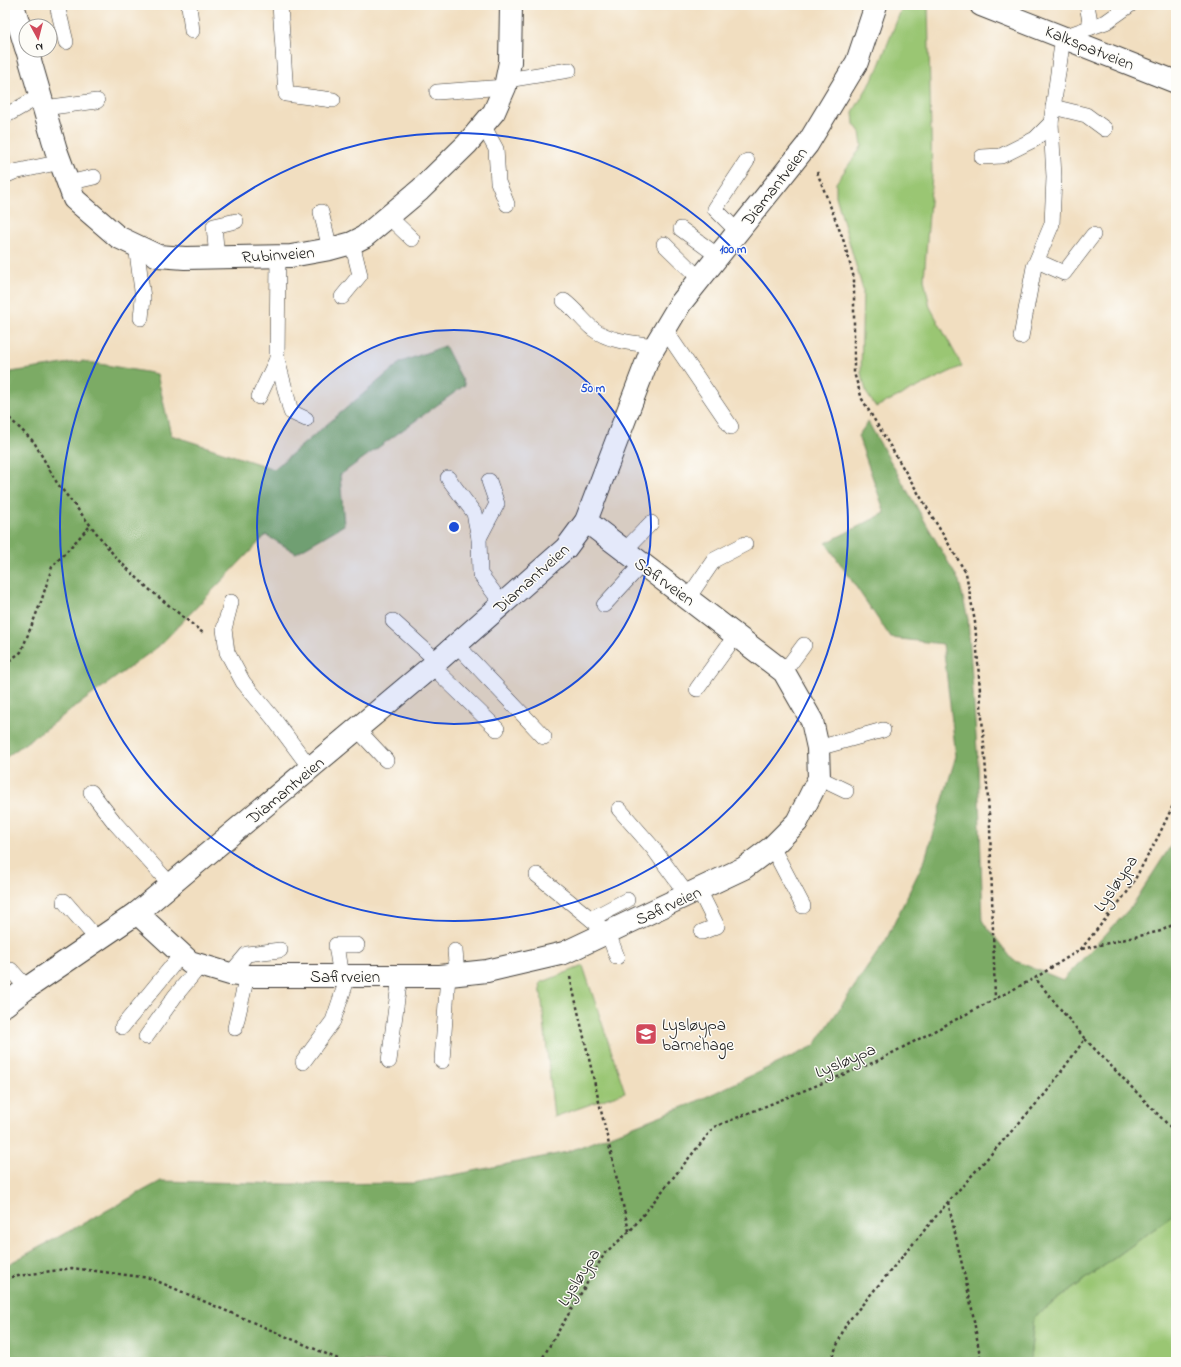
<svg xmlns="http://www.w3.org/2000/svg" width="1181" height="1367" viewBox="0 0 1181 1367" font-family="'Indie Flower',sans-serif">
<rect width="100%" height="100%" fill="#fdfcf7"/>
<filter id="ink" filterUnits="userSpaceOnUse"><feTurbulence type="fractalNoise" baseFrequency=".025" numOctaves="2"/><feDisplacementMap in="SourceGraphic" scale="8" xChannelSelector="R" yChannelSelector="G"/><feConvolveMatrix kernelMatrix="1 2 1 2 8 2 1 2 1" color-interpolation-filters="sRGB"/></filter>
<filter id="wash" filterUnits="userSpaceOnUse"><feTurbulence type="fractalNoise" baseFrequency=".012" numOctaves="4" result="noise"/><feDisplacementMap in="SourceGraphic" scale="16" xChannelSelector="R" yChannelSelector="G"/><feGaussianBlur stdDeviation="0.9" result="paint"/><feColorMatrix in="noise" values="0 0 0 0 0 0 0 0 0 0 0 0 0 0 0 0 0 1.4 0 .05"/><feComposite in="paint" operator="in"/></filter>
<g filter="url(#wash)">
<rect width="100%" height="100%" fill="#f1dec0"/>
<!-- green -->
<g fill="#9ac673" stroke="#5b7148">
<path d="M903 5H928L932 175 924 279 930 307 962 366 876 407 867 394 861 373 863 290 836 196V183L862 146 860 132 854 124 853 112 876 73Z"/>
<path d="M583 966 625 1092 554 1117 540 983Z"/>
<path d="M1176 1213V1362H1030L1034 1317Z"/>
</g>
<!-- forest -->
<g fill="#7bab65" stroke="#4c6440">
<path d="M445 346 465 385 340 475 344 525 296 553 266 535 159 646 5 758V404L11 372 83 361 157 374 171 435 274 469 401 362Z"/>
<path d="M868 422 959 581 968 619 978 765 983 922 1013 960 1063 980 1132 906 1170 847 1176 834V1213L1034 1317 1030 1362H5V1266L161 1181 290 1184 414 1183 567 1152 693 1103 814 1046 886 940 925 859 956 756 943 644 891 638 826 543 885 513 858 436Z"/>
</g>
</g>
<g filter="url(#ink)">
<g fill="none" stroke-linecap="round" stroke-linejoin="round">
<!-- service casing -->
<g stroke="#3c3935" stroke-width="16">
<g id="service">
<path d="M57 5 66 42"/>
<path d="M189 5 192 31"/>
<path d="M280 5 286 94 333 100"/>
<path d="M1087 5 1091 27"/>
<path d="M507 80 569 70"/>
<path d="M437 92 505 87"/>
<path d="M1053 107 1086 115 1105 129"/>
<path d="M44 108 97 101"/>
<path d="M5 116 40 96"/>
<path d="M483 125 496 149 498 182 507 204"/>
<path d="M982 157 1001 156 1035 139 1051 123 1063 37 1106 22 1130 5"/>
<path d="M5 176 14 172 61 162"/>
<path d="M68 183 94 177"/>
<path d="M321 212 330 249"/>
<path d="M389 217 412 239"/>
<path d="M681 229 718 256"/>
<path d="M738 232 715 209 747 161"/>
<path d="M664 244 700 279"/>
<path d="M136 245 143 298 141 318"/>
<path d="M278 256 277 359 291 412 306 419"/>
<path d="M217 258 214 226 236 221"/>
<path d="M1037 261 1064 273 1093 235"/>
<path d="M342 297 360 275 352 243"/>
<path d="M564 301C576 310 582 320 593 329 610 342 634 343 655 346"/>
<path d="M665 330 731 427"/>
<path d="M1021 337 1034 267 1052 224 1054 177 1051 123"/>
<path d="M259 397 277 359"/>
<path d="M448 478 474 513 479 538 480 574 503 605"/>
<path d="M479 538 497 504 489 481"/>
<path d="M624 551 651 523"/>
<path d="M688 598 714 560 745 544"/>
<path d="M231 602 224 629 227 652 243 682 273 718 311 769"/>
<path d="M604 605 642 564"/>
<path d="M393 621 437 661"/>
<path d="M456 644 544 737"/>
<path d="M432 666 497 729"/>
<path d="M784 672 804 645"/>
<path d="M697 689 736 635"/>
<path d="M357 729 386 760"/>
<path d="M818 748 883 730"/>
<path d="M819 778 846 791"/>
<path d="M91 792 115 823 171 885"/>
<path d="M619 809 653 848 688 896"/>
<path d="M772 847 803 906"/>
<path d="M537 875 608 933 617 957"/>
<path d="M699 890 717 926 702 932"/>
<path d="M64 901 97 939"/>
<path d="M591 919 627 900"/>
<path d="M455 951 457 973"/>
<path d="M11 970 27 988"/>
<path d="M230 974 247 954 280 950"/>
<path d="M341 977 336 945H357"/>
<path d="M122 1027 181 955"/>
<path d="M235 1028 247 976"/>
<path d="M146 1037 175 996 200 966"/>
<path d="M389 1061 400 976"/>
<path d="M442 1061 448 975"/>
<path d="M303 1062 333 1021 348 977"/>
</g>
</g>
<!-- minor casing -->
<g stroke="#3c3935" stroke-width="24">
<g id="minor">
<path d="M13 5 26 48"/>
<path d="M981 5 1176 82"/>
<path d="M27 50 56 150 74 199 118 237 158 256 185 258 291 256 330 249 352 243 364 237 420 190 467 144 494 112 505 87 510 62 511 5"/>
<path d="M137 913 190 962 230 974 247 976H440L487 971 564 953 744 868 772 847 797 822 819 778 818 748 812 721 784 672 586 521"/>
<path d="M5 1005 27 988 137 913 432 666 566 548 586 521 649 356 680 304 807 145 857 62 876 5"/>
</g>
</g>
<!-- path -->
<g stroke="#3c3935" stroke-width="2.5" stroke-dasharray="3 3" stroke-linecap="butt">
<path d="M817 172 843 239 854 278V373L862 399 966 573 975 622 990 827 995 999"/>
<path d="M5 414 34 442 57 483 117 559 150 590 203 633"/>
<path d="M5 664 21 652 41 602 52 567 90 526"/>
<path d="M1082 949 1161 931 1176 923"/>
<path d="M570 977 629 1231"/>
<path d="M1085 1039 1176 1133"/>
<path d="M948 1202 972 1309 981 1362"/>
<path d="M5 1278 72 1268 150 1278 345 1362"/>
<path d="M540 1362 605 1253 630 1231 714 1127 877 1061 1035 978 1081 949 1129 890 1158 837 1176 799"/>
<path d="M830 1362 846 1324 948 1202 1045 1094 1085 1039 1035 978"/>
</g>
<!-- service -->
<use href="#service" stroke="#fff" stroke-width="15"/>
<!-- minor -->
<use href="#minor" stroke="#fff" stroke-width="22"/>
</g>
</g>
<!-- distance rings -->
<circle cx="454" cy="527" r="197" fill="#1d4ed8" fill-opacity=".12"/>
<g fill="none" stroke="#1d4ed8" stroke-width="2">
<circle cx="454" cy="527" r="197"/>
<circle cx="454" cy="527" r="394"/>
</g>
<!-- icons -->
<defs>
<g id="school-square" transform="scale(1.15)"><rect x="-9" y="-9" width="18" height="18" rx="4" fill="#d1495b" stroke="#fdfcf7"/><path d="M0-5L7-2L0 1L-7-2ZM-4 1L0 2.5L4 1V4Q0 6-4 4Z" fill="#fff"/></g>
</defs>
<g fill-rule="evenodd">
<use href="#school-square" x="646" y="1034"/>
</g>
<g text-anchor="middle" stroke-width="3" stroke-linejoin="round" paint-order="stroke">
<!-- street labels -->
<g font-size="17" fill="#1c1c1c" stroke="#fdfcf7">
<text transform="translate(1090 47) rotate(22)" y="6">Kalkspatveien</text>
<text transform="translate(774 186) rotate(-52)" y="6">Diamantveien</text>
<text transform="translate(278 254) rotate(-4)" y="6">Rubinveien</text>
<text transform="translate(531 578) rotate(-42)" y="6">Diamantveien</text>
<text transform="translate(665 581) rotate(36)" y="6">Safirveien</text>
<text transform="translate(285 790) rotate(-40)" y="6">Diamantveien</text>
<text transform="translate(1115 883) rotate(-56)" y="6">Lysløypa</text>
<text transform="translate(668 905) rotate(-25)" y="6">Safirveien</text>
<text x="345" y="982">Safirveien</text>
<text transform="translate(845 1060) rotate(-23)" y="6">Lysløypa</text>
<text transform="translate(578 1277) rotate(-58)" y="6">Lysløypa</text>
</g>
<!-- poi labels -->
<g font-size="17" fill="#1c1c1c" stroke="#fdfcf7" text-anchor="start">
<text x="662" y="1030">Lysløypa<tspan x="662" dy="20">barnehage</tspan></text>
</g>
</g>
<circle cx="454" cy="527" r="6" fill="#1d4ed8" stroke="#fdfcf7" stroke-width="2"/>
<g font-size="12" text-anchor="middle" font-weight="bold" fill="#1d4ed8" stroke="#fdfcf7" stroke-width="3" stroke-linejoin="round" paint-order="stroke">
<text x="733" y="253">100 m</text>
<text x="593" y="392">50 m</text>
</g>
<!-- margin -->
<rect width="1181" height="1367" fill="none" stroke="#fdfcf7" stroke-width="20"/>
<!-- north arrow -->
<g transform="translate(38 38) rotate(173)"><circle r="19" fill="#fdfcf7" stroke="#a3a29f"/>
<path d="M0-3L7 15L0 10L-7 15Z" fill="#d1495b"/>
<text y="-6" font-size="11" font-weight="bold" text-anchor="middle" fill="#1c1c1c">N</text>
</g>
</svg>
